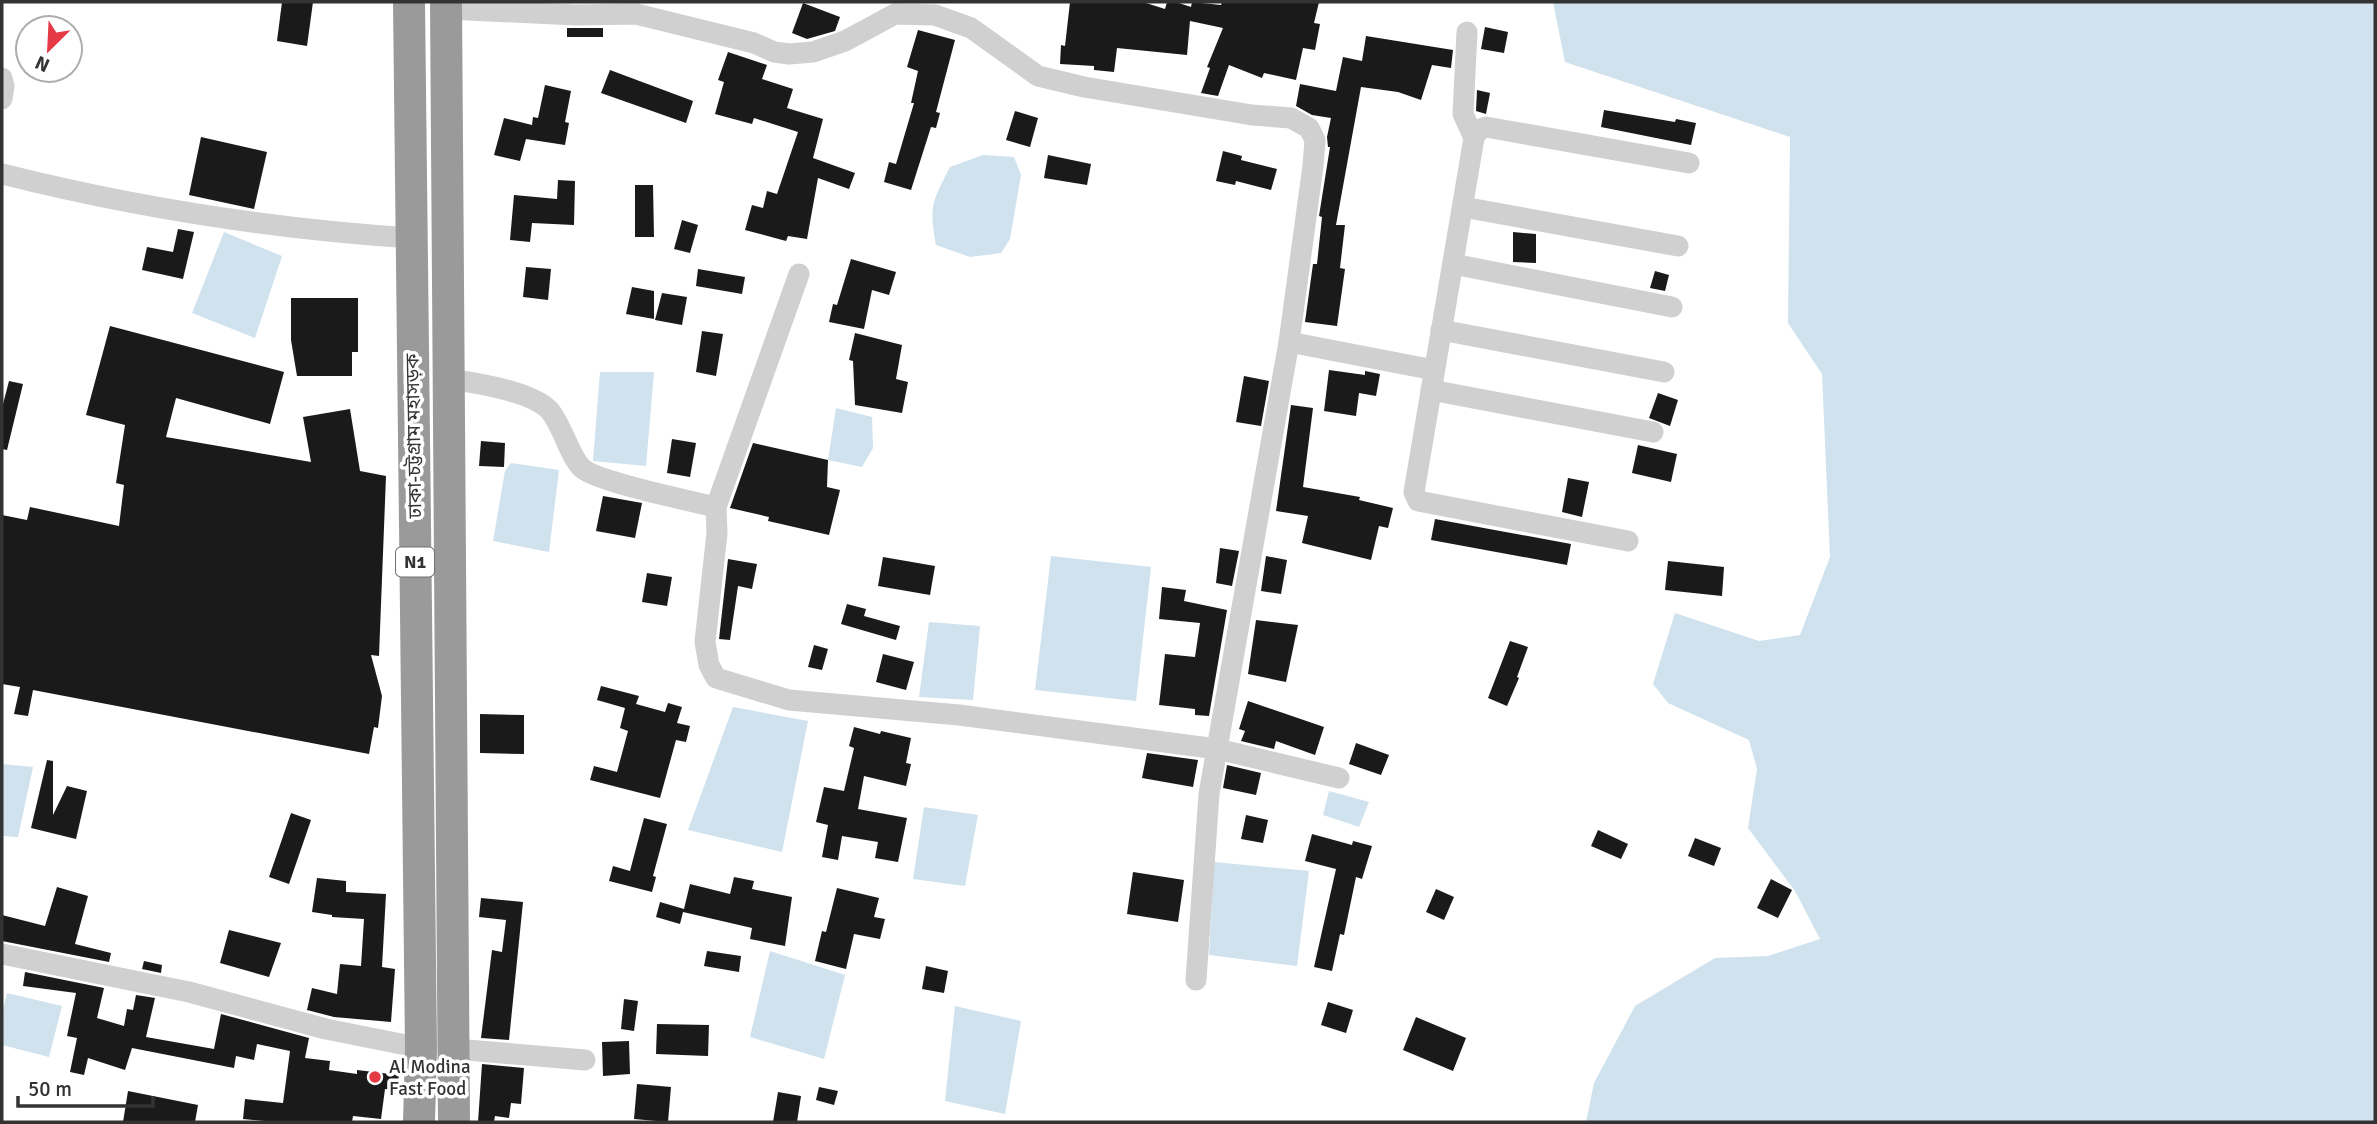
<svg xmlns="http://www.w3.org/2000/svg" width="2377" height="1124" viewBox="0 0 2377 1124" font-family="Signika,'Noto Sans Bengali',sans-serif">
<rect width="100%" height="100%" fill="#fff"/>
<!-- water -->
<g fill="#cfe2ee">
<path d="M1553 2H2375V1122H1586L1594 1083 1635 1006 1715 958 1768 956 1820 939 1795 891 1748 828 1757 769 1749 740 1668 703 1653 684 1675 613 1759 641 1800 635 1830 557 1822 374 1788 323 1790 137 1565 62Z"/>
<path d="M983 155 1014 157 1021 175 1010 239 1001 253 970 257 936 245C929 206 932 202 950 167Z"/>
<path d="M224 232 282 256 255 338 192 313Z"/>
<path d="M600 372H654L646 466 593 461Z"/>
<path d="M836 408 872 417 873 448 862 467 828 460Z"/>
<path d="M511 463 559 470 549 552 493 541 505 471Z"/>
<path d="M1051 556 1151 567 1136 701 1035 690Z"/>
<path d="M929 622 980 626 973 700 919 697Z"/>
<path d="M733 707 808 721 782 852 688 830Z"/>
<path d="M2 764 33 767 18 837 2 836Z"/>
<path d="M1329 791 1369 802 1359 827 1323 815Z"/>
<path d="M924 807 978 815 965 886 913 879Z"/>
<path d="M1214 862 1309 871 1297 966 1209 955Z"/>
<path d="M770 951 845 975 824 1059 750 1037Z"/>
<path d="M7 993 62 1006 49 1057 2 1045V1014Z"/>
<path d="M955 1006 1021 1021 1005 1114 945 1101Z"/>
</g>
<!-- building -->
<g fill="#1a1a1a">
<path d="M282 2H313L307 46 277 41Z"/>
<path d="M1070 2H1143L1165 9 1167 2H1176L1191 7 1192 2 1221 5 1222 2H1319L1314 23 1320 24 1315 50 1303 48 1296 80 1264 73 1262 78 1229 65 1218 96 1201 93 1210 68 1207 67 1223 28 1190 21 1187 55 1117 48 1114 72 1094 70V66L1060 64 1061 45 1065 46Z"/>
<path d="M803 3 840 17 835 31 807 39 792 33Z"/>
<path d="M1485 27 1508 32 1504 53 1481 49Z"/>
<rect x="567" y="28" width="36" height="9"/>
<path d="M918 30 955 40 936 112 940 113 936 128 931 127 911 190 884 182 889 162 896 164 914 103H911L918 71 907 67Z"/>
<path d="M1366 36 1453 50 1451 68 1432 65 1421 100 1398 92 1361 87 1336 225H1345L1340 268 1345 269 1337 326 1305 322 1313 264H1317L1322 217 1319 216 1330 147H1328L1327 137 1331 118 1312 115 1296 106 1300 84 1336 91 1343 57 1362 61Z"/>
<path d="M728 52 767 65 762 79 793 89 787 108 823 119 813 158 855 173 849 189 818 178 807 239 788 236 786 241 745 230 752 205 763 208 767 191 777 194 798 132 754 118 752 124 715 114 724 82 718 80Z"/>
<path d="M610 70 693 101 686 123 601 93Z"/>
<path d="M545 85 571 91 565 122 569 123 565 145 526 139 520 161 494 155 504 118 532 125 533 117 538 118Z"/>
<path d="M1477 90 1490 93 1486 114 1476 111Z"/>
<path d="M1604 110 1675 122 1676 119 1696 123 1691 145 1601 127Z"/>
<path d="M1015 111 1038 118 1030 147 1006 140Z"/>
<path d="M201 137 267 152 254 209 189 195Z"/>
<path d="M1223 151 1242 156 1241 160 1277 169 1271 190 1236 181 1235 185 1216 181Z"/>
<path d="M1048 155 1091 164 1087 185 1044 178Z"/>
<path d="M558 180 575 181 574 225 532 223 530 242 510 240 514 195 557 199Z"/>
<path d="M635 185H653L654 237H635Z"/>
<path d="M682 220 698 225 690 253 674 249Z"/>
<path d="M178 229 194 232 183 279 142 270 147 247 173 252Z"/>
<path d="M1513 232 1536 234V263L1513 262Z"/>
<path d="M851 259 896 272 889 295 872 290 864 329 829 322 833 304 837 305Z"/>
<path d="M526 267 551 269 548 300 523 297Z"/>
<path d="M698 269 745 277 742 294 696 286Z"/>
<path d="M1655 271 1669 275 1665 291 1650 288Z"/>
<path d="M632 287 654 291V319L626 314Z"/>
<path d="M662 293 687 297 682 325 655 320Z"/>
<path d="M291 298H358V352H352V376H297L291 340Z"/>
<path d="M110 326 284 372 270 424 176 398 166 437 311 462 303 417 350 409 360 471 386 476 379 656 371 655 382 696 378 728 374 727 369 754 33 690 28 716 14 714 20 687 2 684V515L27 520 30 507 119 526 124 485 116 483 125 425 86 415Z"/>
<path d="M702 331 723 334 716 376 696 372Z"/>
<path d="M855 333 902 345 896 379 908 382 902 413 855 405 853 361 849 360Z"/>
<path d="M1329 370 1365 375V371L1380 374 1376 396 1359 393 1356 416 1324 411Z"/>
<path d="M1244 376 1269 381 1261 426 1236 422Z"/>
<path d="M9 381 23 384 7 450 2 449V408Z"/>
<path d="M1658 393 1678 400 1670 426 1649 418Z"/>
<path d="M1291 405 1313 408 1303 487 1360 497 1359 500 1393 508 1388 528 1379 526 1371 560 1302 543 1308 516 1276 511Z"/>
<path d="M672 439 696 443 690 477 667 473Z"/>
<path d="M481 441 505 443 504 467 479 466Z"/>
<path d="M753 443 828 460 827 487 840 490 829 535 768 521 769 517 730 508Z"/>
<path d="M1638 445 1677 454 1671 482 1632 473Z"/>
<path d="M1568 478 1589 482 1582 517 1562 512Z"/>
<path d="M603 496 642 503 635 538 596 531Z"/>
<path d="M1435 519 1571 544 1567 565 1431 540Z"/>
<path d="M1220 548 1239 551 1232 586 1216 583Z"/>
<path d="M1266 556 1287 560 1281 594 1261 591Z"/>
<path d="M883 557 935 566 930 595 878 586Z"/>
<path d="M728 559 757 564 752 589 738 586 730 640 719 639Z"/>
<path d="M1668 561 1724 567 1722 596 1665 590Z"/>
<path d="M647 573 672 577 667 606 642 602Z"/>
<path d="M1162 587 1186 590 1184 601 1227 610 1209 716 1195 715V709L1159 705 1165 654 1195 657 1200 623 1159 619Z"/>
<path d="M847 604 866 609 864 616 900 626 896 640 841 624Z"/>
<path d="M1256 620 1298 625 1286 682 1248 674Z"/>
<path d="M1510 641 1528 647 1517 677 1519 678 1507 706 1488 698Z"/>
<path d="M814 645 828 649 822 670 808 667Z"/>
<path d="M883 654 914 662 906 690 876 682Z"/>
<path d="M601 686 639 696 636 704 665 712 668 703 682 707 677 723 690 726 686 742 676 740 660 798 590 780 594 766 617 772 628 731 620 728 625 708 597 700Z"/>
<path d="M1248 701 1324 727 1315 755 1276 741 1274 749 1241 741 1245 731 1239 729Z"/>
<path d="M480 714 524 715V754L480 753Z"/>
<path d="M854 727 880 734 881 731 911 738 906 763 911 764 906 786 864 776 858 809 907 818 898 862 875 858 878 842 842 836 838 860 822 857 828 825 816 822 824 787 844 791 854 748 849 746Z"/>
<path d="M1356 743 1389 755 1381 775 1349 764Z"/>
<path d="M1147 753 1198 760 1193 787 1142 778Z"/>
<path d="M47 760 53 761V815L67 786 87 791 76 839 31 828Z"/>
<path d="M1227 765 1261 773 1256 795 1223 788Z"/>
<path d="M291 813 311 820 289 884 269 877Z"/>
<path d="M1246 815 1268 820 1263 843 1241 839Z"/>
<path d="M644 818 667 824 653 876 656 877 652 892 609 881 613 866 630 871Z"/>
<path d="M1598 830 1628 844 1621 859 1591 846Z"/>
<path d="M1312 834 1352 845 1353 841 1372 846 1362 879 1356 877 1344 935 1340 934 1332 971 1314 967 1336 869 1305 861Z"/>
<path d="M1695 838 1721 848 1714 866 1688 856Z"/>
<path d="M1133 872 1184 880 1178 922 1127 914Z"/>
<path d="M734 877 754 881 752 889 792 897 785 946 750 939 752 928 683 912 680 924 656 917 660 902 684 909 690 884 730 894Z"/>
<path d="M317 878 346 881V892L386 894 382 967 395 969 391 1022 334 1017 307 1010 312 988 337 994 340 964 361 966 364 919 332 917V915L312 912Z"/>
<path d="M1771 879 1792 890 1778 918 1757 908Z"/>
<path d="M57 887 88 896 75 944 111 953 109 962 2 941V915L45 926Z"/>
<path d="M837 888 879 898 874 917 885 919 880 939 854 934 846 969 815 961 822 931 826 932Z"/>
<path d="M1436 889 1454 897 1444 920 1426 912Z"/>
<path d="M481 898 523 902 509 1040 481 1038 492 950 502 952 506 920 479 917Z"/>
<path d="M229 930 281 943 269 977 220 963Z"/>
<path d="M707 951 741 956 739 972 704 966Z"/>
<path d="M144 961 162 965 161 973 142 969Z"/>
<path d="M926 966 948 971 944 993 922 989Z"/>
<path d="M25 972 104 988 97 1018 124 1026 127 1009 133 1010 136 995 155 998 146 1037 214 1049 221 1014 309 1038 305 1058 330 1061 329 1070 357 1074V1070L399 1075 397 1090 385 1089 381 1119 353 1116 352 1122H275L243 1119 245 1099 283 1103 290 1051 257 1044 254 1060 236 1056 234 1068 132 1048 125 1070 88 1058 84 1075 70 1072 77 1038 67 1036 76 993 23 986Z"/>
<path d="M624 999 638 1001 634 1031 621 1029Z"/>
<path d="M1328 1002 1353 1010 1346 1033 1321 1025Z"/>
<path d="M1416 1017 1466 1038 1453 1071 1403 1050Z"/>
<path d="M657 1024 709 1025 708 1056 656 1054Z"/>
<path d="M629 1041 630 1074 603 1076 602 1042Z"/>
<path d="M482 1064 524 1068 521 1104 511 1103 509 1118 495 1116 494 1122H478Z"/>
<path d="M637 1084 671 1087 668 1122 634 1119Z"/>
<path d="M819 1087 838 1091 834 1105 816 1100Z"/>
<path d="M128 1091 198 1105 195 1122H123Z"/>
<path d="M778 1092 801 1096 797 1122H773Z"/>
</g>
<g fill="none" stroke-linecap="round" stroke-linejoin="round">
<!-- minor -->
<g stroke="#d0d0d0" stroke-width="21">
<path d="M446 9 576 15 636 14 754 43 774 52 789 54 813 52 845 41 895 14 935 15 971 28 1038 76 1084 87 1252 115 1291 118 1309 128 1315 140 1313 166 1289 342 1209 794 1196 980"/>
<path d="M1467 32 1463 114 1474 138"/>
<path d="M2 78 4 86 2 99"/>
<path d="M2 174C137 208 273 229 412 238"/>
<path d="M1463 207 1678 246"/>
<path d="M1453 264 1672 307"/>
<path d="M1441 330 1664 372"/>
<path d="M1289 342 1434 370"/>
<path d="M449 379C475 383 532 391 550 411 562 425 570 457 582 468 597 482 691 501 716 507L717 533 705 642 709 665 716 678 789 700 959 715 1217 749 1339 778"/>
<path d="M1431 390 1653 432"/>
<path d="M716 507 799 274"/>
<path d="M1628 541 1418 501 1414 492 1474 138 1479 130 1486 127 1689 163"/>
<path d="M2 954 189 992 326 1029 421 1048"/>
<path d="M455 1049 585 1060"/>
</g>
<!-- highway -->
<g stroke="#9a9a9a" stroke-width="32">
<path d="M409 2 421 1048 419 1122"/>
<path d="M446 2 454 1122"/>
</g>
</g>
<!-- markers -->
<circle fill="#e63946" stroke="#fff" stroke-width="2.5" cx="375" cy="1077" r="7"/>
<g text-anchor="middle" stroke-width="7" stroke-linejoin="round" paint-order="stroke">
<!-- shield labels -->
<rect fill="#fff" stroke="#707070" stroke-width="2" x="396" y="547.5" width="38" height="29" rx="5"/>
<g font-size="18" font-weight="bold" fill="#333">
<text x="415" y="568">N1</text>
</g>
<!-- street labels -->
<g font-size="19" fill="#333" stroke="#fff">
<text transform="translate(413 436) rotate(-91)" y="7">ঢাকা-চট্টগ্রাম মহাসড়ক</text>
</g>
<!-- poi labels -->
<g font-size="19" fill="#333" stroke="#fff" text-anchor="start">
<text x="389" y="1073">Al Modina<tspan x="389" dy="22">Fast Food</tspan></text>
</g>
</g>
<!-- border -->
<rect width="2377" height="1124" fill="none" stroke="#333333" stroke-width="7"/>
<!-- north arrow -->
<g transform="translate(49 49) rotate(204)"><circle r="33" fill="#ffffff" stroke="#adadad" stroke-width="2"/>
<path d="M0-5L12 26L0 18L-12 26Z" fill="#e63946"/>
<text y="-10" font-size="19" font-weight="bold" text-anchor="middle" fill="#333333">N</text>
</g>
<!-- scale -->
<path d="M18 1096v10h135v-10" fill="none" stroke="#333333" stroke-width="3.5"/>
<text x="28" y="1096" font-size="21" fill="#333333" stroke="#ffffff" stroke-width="5" paint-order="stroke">50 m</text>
</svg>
